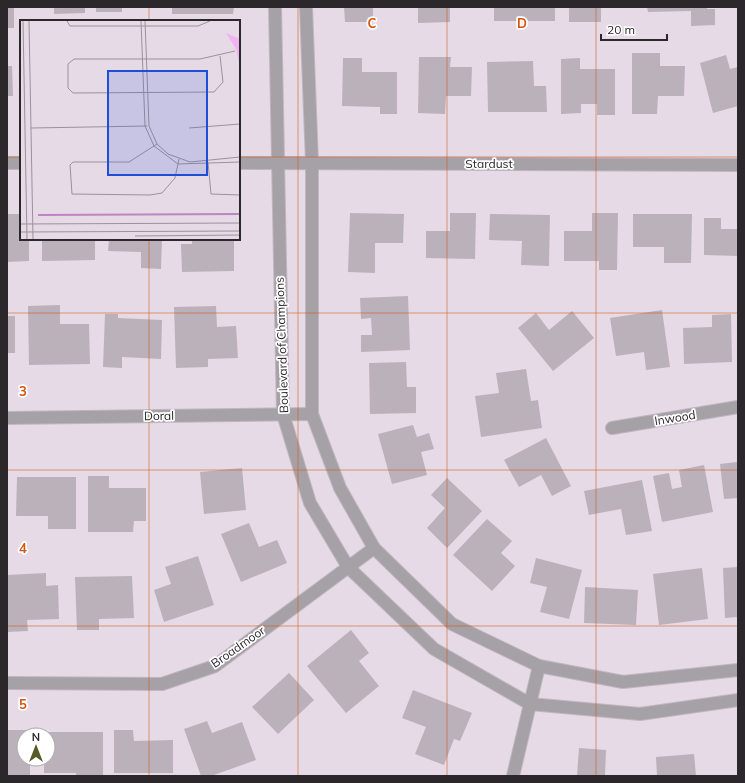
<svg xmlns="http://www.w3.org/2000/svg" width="745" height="783" viewBox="0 0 745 783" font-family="Mulish,sans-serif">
<rect width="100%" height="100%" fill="#e5dae5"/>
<!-- building -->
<g fill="#bbb1bb">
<rect x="7" y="7" width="7" height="21"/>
<path d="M54 7H85V13L54 14Z"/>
<rect x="96" y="7" width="26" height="5"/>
<path d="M172 7H234L233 14H172Z"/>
<path d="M344 7H373V22H345Z"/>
<path d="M418 7H450V22L418 23Z"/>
<rect x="494" y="7" width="61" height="14"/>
<rect x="569" y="7" width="32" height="15"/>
<path d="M647 7H707V9H715V25L691 26V11L648 12Z"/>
<path d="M632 53H660V66H685L684 96H658L657 114H632Z"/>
<path d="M726 55 730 69 738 67V106L713 113 700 63Z"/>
<path d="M419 57H451L450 67H472L471 96H446L445 114 418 113Z"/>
<path d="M343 58H362V72H397V114H380V107L342 106Z"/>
<path d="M580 58V69H615V115H597V104H581V113L561 114V59Z"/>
<path d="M533 61 534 86H546L547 112H488L487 62Z"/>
<path d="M7 66H12L13 96H7Z"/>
<path d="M350 213 404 214 403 243H375V273L348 272Z"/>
<path d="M450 213H476L475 259 426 258V231H450Z"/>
<path d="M592 213H618L617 270H599V261H564V231H592Z"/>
<path d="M7 214H21V239H29V261L7 262Z"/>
<path d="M490 214 550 215 549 266 521 265 522 241 489 240Z"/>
<path d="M633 214H692L691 263H664V247H633Z"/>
<path d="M704 218H721V229H738V256L704 255Z"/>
<path d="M42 239H95V260L42 261Z"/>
<path d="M109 239H162L161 269 141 268V252L108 251Z"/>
<path d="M192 239H234V271L182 272 181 244H192Z"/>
<path d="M408 296 410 350 361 352V335H372L371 318 361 319 360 298Z"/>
<path d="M60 305V324H89L90 364 29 365 28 306Z"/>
<path d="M216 306 217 327 236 326 238 358 208 359V367L176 368 174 307Z"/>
<path d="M662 310 670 367 646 370 644 352 616 356 610 318Z"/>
<path d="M572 311 594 338 553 371 518 328 536 313 549 330Z"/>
<path d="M105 314H118V318L162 320 161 359 122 357V368L103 367Z"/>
<path d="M731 314 732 362 684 364 683 328 712 327V315Z"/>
<rect x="7" y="316" width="8" height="37"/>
<path d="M406 362 407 387H416V413L370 414 369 363Z"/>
<path d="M526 369 531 401 538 400 542 428 481 437 475 396 499 393 496 373Z"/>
<path d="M413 425 417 437 429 433 434 449 421 452 427 475 392 484 378 434Z"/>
<path d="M546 438 571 486 552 496 541 475 519 487 504 460Z"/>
<path d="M737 462 738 498 724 499 720 464Z"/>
<path d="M704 465 713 512 662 522 653 476 669 473 672 489 682 487 679 470Z"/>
<path d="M242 468 246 510 204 514 200 472Z"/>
<path d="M88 476H109V488H146V521H134L133 532H88Z"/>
<path d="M17 477H76V529H48V516H16Z"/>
<path d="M447 478 482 511 447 548 427 528 445 508 431 495Z"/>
<path d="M642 480 652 531 626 535 621 509 589 515 584 491Z"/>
<path d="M487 519 512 541 501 553 515 566 492 591 453 555Z"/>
<path d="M249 523 259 547 277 540 287 563 241 582 221 534Z"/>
<path d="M198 556 214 605 164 622 154 590 171 584 165 567Z"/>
<path d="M536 558 582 570 569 619 540 612 547 587 530 583Z"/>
<path d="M738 567V617L725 618 723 568Z"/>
<path d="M702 568 708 619 659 625 653 574Z"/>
<path d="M46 573V586L58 585 59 619 27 620 28 631 7 632V575Z"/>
<path d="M132 576 134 618 99 619V630H77L75 577Z"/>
<path d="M585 587 638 590 636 625 584 623Z"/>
<path d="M351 630 369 653 359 661 379 686 346 713 307 666Z"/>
<path d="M289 673 314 700 278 734 252 707Z"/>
<path d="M413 690 472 713 460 741 454 739 444 765 415 754 426 727 402 718Z"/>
<path d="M207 721 212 733 242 722 256 760 211 776H201L184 729Z"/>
<path d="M7 730H29V735H24V759H30V776H7Z"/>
<path d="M114 730H133L134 741 173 740V773H114Z"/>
<path d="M45 732H103V776H76V773H44V759H48V735H45Z"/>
<path d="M579 748 606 750 605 776H577Z"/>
<path d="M694 754 696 776H657L656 757Z"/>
</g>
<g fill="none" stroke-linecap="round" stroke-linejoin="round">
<!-- minor casing -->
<g stroke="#c0b6c0" stroke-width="14">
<g id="minor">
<path d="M275 7 283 414 310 503 348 567 434 649 530 704 640 714 738 700"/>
<path d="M306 7 312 163V414L340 488 374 548 452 624 539 666 623 682 738 670"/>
<path d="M7 163H21"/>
<path d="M239 163 738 165"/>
<path d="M7 418 312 414"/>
<path d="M612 428 738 407"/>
<path d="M7 683 162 684 215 666 374 548"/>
<path d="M513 776 539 666"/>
</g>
</g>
<!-- minor -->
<use href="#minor" stroke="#a6a1a6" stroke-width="12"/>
</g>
<!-- grid -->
<path fill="none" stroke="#d5540f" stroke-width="1" stroke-opacity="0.55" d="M149 7V21M298 7V776M447 7V776M596 7V776M7 157H21M239 157H738M149 239V776M7 313H738M7 470H738M7 626H738"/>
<g text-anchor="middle" stroke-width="3.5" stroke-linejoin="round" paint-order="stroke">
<!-- street labels -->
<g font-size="12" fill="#2b272b" stroke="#fff">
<text x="489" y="168">Stardust</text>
<text transform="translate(282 345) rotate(-92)" y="4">Boulevard of Champions</text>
<text transform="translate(159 416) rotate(-1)" y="4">Doral</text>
<text transform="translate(675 418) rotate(-9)" y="4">Inwood</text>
<text transform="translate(238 647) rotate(-35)" y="4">Broadmoor</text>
</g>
</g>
<!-- overview -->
<g transform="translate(20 20)">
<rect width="220" height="220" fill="#e5dae5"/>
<path d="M206 13 220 19V47L216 29Z" fill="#f0b4f3"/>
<path fill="none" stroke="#c083c4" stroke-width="2" d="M18 195 220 194"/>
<path fill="none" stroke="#9b929b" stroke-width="1" d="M3 1 7 219M9 1 13 219M47 1 50 6H178L190 1M121 1 125 106 134 126 158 144 220 142M125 1 129 106 137 124 148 134 170 142 220 137M200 36 203 62 194 72 53 73 48 68V44L54 39H180L215 31M11 108 127 106M169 108 220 104M137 124 109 142H53L50 145 52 174 130 175 142 173 155 158 159 139M188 142 191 174 220 175M0 204 220 203M0 212 220 211M115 216 220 215"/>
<path fill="#1d4ed8" fill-opacity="0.15" stroke="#1d4ed8" stroke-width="2" d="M88 51H187V155H88Z"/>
<rect width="220" height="220" fill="none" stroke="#2b272b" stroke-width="2"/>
</g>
<g font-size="13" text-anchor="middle" font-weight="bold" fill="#d5540f" stroke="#fff" stroke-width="3.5" stroke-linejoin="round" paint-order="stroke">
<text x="372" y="28">C</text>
<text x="522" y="28">D</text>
<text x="23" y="396">3</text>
<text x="23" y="553">4</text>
<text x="23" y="709">5</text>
</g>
<!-- border -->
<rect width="745" height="783" fill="none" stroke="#2b272b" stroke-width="16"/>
<!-- north arrow -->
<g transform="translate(36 747)"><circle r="19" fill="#ffffff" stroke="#aaa9aa"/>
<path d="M0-3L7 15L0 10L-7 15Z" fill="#555b29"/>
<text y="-6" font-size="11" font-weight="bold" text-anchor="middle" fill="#2b272b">N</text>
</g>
<!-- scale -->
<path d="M601 34v6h66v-6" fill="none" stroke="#2b272b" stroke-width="2"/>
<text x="607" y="34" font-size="12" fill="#2b272b" stroke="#ffffff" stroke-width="3" paint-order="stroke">20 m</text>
</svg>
